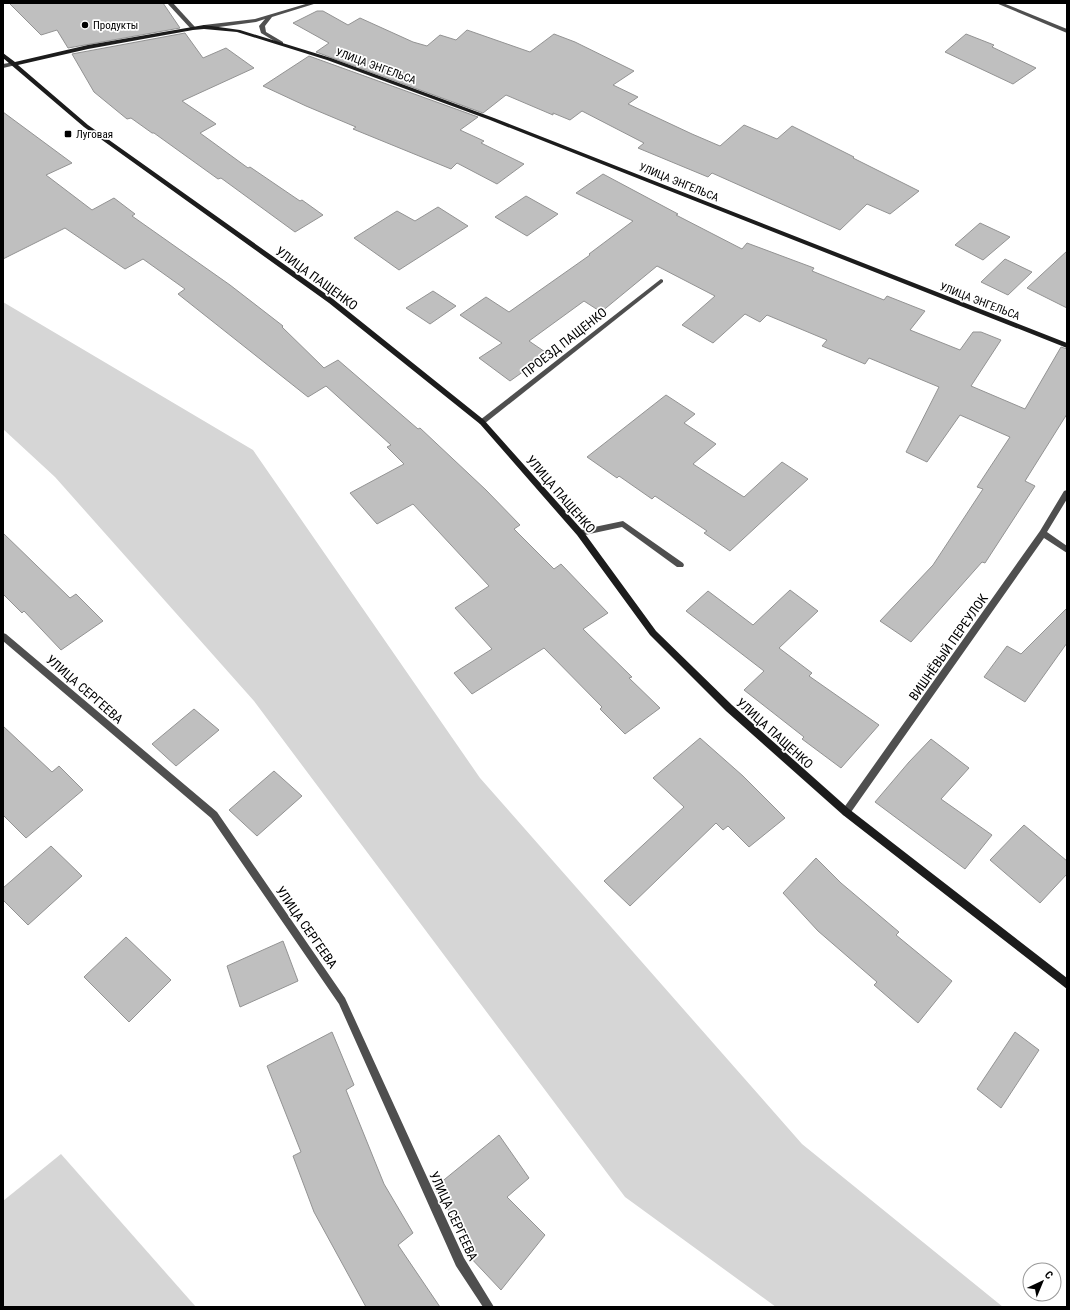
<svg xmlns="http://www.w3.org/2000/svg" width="1070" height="1310" viewBox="0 0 1070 1310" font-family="'Roboto Condensed',sans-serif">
<rect width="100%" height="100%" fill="#fff"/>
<!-- green -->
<g fill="#d6d6d6">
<path d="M3 302 253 450 480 778 802 1144 1003 1307H776L625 1197 254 701 55 477 3 429Z"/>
<path d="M61 1154 196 1307H3V1201Z"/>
</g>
<!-- building -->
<g fill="#bfbfbf" stroke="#939393">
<path d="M9 3H163L180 28 68 48 57 30 41 35Z"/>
<path d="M317 11H323L348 25 360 18 413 42 427 46 440 35 456 40 467 30 530 52 554 34 575 42 634 71 613 85 638 97 628 104 692 134 720 146 744 125 777 139 792 126 854 157 853 158 919 191 890 214 867 204 840 230 712 173 708 177 638 148 644 143 582 111 570 120 553 113V115L506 95 483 113 316 52 329 43 293 23Z"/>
<path d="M185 33 203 58 226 48 254 68 182 101 216 124 200 133 248 168 250 167 300 201 302 200 323 215 295 232 221 178 218 179 154 133H152L131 118 127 119 94 92 72 54Z"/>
<path d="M966 34 994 45 992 47 1036 68 1013 84 945 52Z"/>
<path d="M309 56 478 117 460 130 484 141 481 143 524 164 497 184 457 163 451 169 353 129 356 127 306 106 263 86Z"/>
<path d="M3 112 72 163 46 175 92 210 114 198 135 214 132 216 230 285 283 326 282 327 324 368 338 360 418 429 420 428 486 490 520 525 514 529 554 569 561 564 608 613 583 629 632 677 629 678 660 708 625 734 600 709 602 707 544 648 472 694 454 673 492 649 455 608 489 586 413 504 377 524 350 493 404 464 387 447 391 445 326 386 308 397 178 294 185 289 143 259 125 269 65 228 3 259Z"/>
<path d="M603 174 678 214 676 215 742 249 747 243 814 268 812 271 884 300 887 296 925 311 910 330 960 350 973 332H981L1001 340 971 386 1025 409 1061 347 1067 349V414L1025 481 1035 486 985 563 982 562 911 642 880 621 933 565 983 489 977 487 1010 437 960 415 927 462 906 452 939 387 869 358 865 364 822 346 827 340 767 315 760 322 745 314 713 343 682 325 715 296 657 266 601 312 584 301 529 341 548 354 510 381 479 358 502 343 460 315 486 297 509 312 590 255 589 254 633 221 576 193Z"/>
<path d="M526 196 558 214 527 236 495 217Z"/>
<path d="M438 207 468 226 399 270 354 238 397 211 415 221Z"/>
<path d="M980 223 1010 237 983 260 955 245Z"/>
<path d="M1067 251V308L1027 288Z"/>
<path d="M1005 259 1032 272 1008 295 981 282Z"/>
<path d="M433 291 456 306 430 324 406 308Z"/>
<path d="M666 395 695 414 684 423 716 444 693 464 744 497 782 462 808 479 730 551 704 533 707 531 655 496 652 499 619 476 617 478 587 457Z"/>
<path d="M3 533 70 598 76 594 103 621 61 650 24 611 22 613 3 594Z"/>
<path d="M790 590 818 611 779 648 812 673 809 676 879 725 841 768 802 739 804 737 744 690 764 671 686 611 708 591 753 625Z"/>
<path d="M1067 608V643L1025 702 984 677 1007 646 1021 654Z"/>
<path d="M194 709 219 730 176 766 152 744Z"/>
<path d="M3 726 52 772 59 766 83 790 26 838 3 815Z"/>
<path d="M700 738 743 776 785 818 749 847 728 826 723 830 716 823 630 906 604 881 684 807 653 778Z"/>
<path d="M931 739 969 768 941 799 992 835 965 869 875 802 909 762Z"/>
<path d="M274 771 302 796 257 836 229 810Z"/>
<path d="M1024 825 1067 861V874L1040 903 990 860Z"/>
<path d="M51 846 82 876 28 925 3 900V888Z"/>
<path d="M816 858 841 883 899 932 896 935 952 981 918 1023 874 985 877 982 818 931 783 893Z"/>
<path d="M126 937 171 980 129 1022 84 977Z"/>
<path d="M283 941 298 981 240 1007 227 966Z"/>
<path d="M332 1032 354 1085 346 1090 384 1184 413 1233 398 1245 440 1307H366L314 1212 293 1156 301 1152 267 1066Z"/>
<path d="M1015 1032 1039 1050 1001 1108 977 1089Z"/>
<path d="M499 1135 529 1178 507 1197 545 1235 501 1290 468 1255 473 1248 434 1188Z"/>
</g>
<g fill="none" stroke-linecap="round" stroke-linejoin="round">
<!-- lane -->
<g fill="#4f4f4f" fill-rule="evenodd">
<path d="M167 3H173L195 27V29H191Z"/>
<path d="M623 521 683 563 684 565 683 567H677L622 527 580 536 576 533 580 530Z"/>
</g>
<!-- street -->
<g fill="#4f4f4f" fill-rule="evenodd">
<path d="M309 3H317L272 17 265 26 266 32 283 42V44L281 45 261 33 259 26 265 19 256 22 204 29 201 27 204 25 255 19Z"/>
<path d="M996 3H1003L1067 29V33Z"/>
<path d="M14 62 17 64 16 65 3 68V64Z"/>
<path d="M661 279 663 280V282L484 424H480L479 422 480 420Z"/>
<path d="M1067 490V499L1047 532 1067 546V553L1044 538 849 815 846 816 843 815 842 812 843 809 1040 531 1064 491Z"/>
<path d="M3 633 6 634 217 812 345 998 464 1258 494 1307H483L456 1266 339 1004 211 818 3 641Z"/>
</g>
<!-- secondary -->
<path fill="#1c1c1c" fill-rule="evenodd" d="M204 25 240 30 331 58 494 118 1067 343V348L490 120 327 60 237 32 204 29 193 30 88 49 18 65 88 125 333 299 484 420 583 531 656 631 732 705 849 809 1067 978V989L843 815 726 711 650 635 577 535 480 424 329 303 84 127 3 58V53L15 62 88 45Z"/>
</g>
<!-- markers -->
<g fill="#000" stroke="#fff" stroke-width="1.5">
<circle cx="85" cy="25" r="4"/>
<rect x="64" y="130" width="8" height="8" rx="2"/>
</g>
<g text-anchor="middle" stroke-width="3.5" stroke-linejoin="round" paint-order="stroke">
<!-- far-poi labels -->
<g font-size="11" fill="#000" stroke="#fff" text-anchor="start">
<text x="93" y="29">Продукты</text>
<text x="76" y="138">Луговая</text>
</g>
<!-- far-street labels -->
<g font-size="11" fill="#000" stroke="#fff">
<text transform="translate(376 66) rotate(20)" y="4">УЛИЦА ЭНГЕЛЬСА</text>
<text transform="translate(679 182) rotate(22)" y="4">УЛИЦА ЭНГЕЛЬСА</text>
<text transform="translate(980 301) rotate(21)" y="4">УЛИЦА ЭНГЕЛЬСА</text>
</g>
<!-- street labels -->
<g font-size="13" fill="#000" stroke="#fff">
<text transform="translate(317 278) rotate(36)" y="5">УЛИЦА ПАЩЕНКО</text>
<text transform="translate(564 342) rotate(-38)" y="5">ПРОЕЗД ПАЩЕНКО</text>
<text transform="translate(561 494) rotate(49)" y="5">УЛИЦА ПАЩЕНКО</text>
<text transform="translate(948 647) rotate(-55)" y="5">ВИШНЁВЫЙ ПЕРЕУЛОК</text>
<text transform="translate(85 689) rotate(41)" y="5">УЛИЦА СЕРГЕЕВА</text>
<text transform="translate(775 733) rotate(42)" y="5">УЛИЦА ПАЩЕНКО</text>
<text transform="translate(307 927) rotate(55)" y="5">УЛИЦА СЕРГЕЕВА</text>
<text transform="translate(454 1216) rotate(65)" y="5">УЛИЦА СЕРГЕЕВА</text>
</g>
</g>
<!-- border -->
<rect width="1070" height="1310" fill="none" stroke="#000000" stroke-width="8"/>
<!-- north arrow -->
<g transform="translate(1042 1282) rotate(44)"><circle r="19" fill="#ffffff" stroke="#999999"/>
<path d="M0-3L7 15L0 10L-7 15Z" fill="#000000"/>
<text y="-6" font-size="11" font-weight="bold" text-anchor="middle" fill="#000000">С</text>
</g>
</svg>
